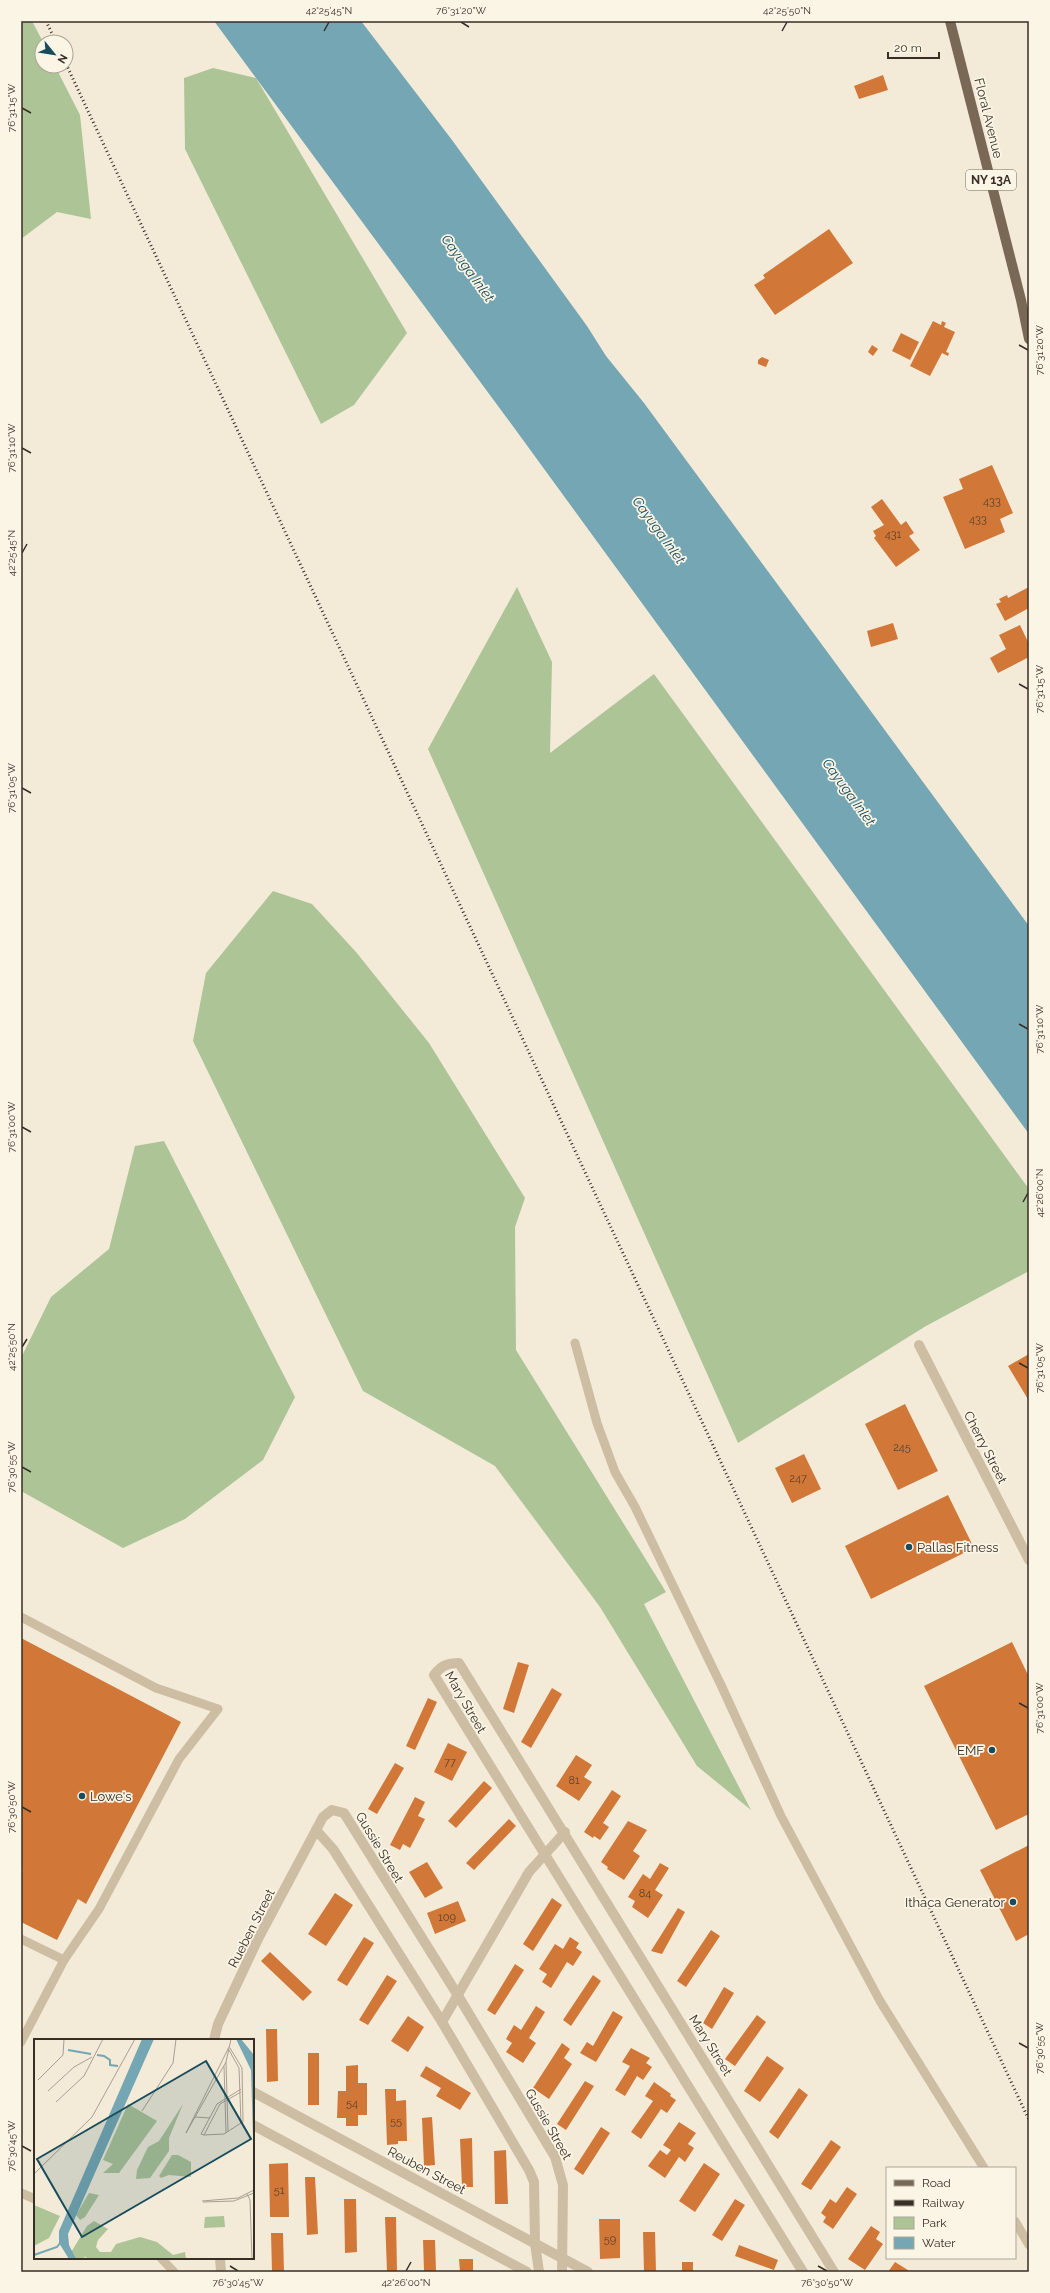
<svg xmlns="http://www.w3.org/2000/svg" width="1050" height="2293" viewBox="0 0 1050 2293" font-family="Raleway,sans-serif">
<rect width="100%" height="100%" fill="#f3ebd8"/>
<!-- green -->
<g fill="#adc497">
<path d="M21 21H32L43 42 42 66H55L80 115 91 219 57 212 21 239Z"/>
<path d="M213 68 256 78 407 333 354 405 321 424 185 149 184 78Z"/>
<path d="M517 587 552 662 550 753 654 674 1029 1189V1271L926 1326 738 1443 428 749Z"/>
<path d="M273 891 312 904 356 952 429 1043 525 1198 515 1227 516 1350 666 1592 644 1604 751 1810 697 1766 600 1607 495 1466 363 1391 193 1041 206 973Z"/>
<path d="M164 1141 295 1397 263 1460 185 1519 123 1548 21 1491V1358L51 1297 109 1249 135 1146Z"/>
</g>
<!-- water -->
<path fill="#75a6b3" d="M214 21H361L452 140 587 326 606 356 644 403 1029 926V1134L515 429Z"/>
<!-- building -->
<g fill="#d17839">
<path d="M883 75 888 90 859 99 854 86Z"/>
<path d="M829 229 853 263 775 315 754 285 765 278 763 275Z"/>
<path d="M933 321 941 325 942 321 946 323 944 327 955 332 946 352 949 353 948 356 942 353 930 376 910 366Z"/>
<path d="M901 333 919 342 910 360 892 351Z"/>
<path d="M872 345 878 349 873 356 868 352Z"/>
<path d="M762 357 769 360 766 367 758 364V360Z"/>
<path d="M992 465 1013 513 1000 519 1005 532 965 549 943 497 963 489 959 479Z"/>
<path d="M882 499 901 525 906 521 914 533 909 536 920 550 896 567 874 538 876 536 873 531 884 525 871 507Z"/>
<path d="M1029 587V608L1005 621 996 604 1001 602 999 599 1007 595 1008 598Z"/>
<path d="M893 623 898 639 871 647 867 631Z"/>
<path d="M1020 625 1029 644V657L998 673 990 658 1006 649 999 635Z"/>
<path d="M1029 1354V1401L1008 1366Z"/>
<path d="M905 1404 938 1471 898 1490 865 1424Z"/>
<path d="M804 1454 821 1489 792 1503 775 1468Z"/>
<path d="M948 1495 974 1548 871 1599 845 1546Z"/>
<path d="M21 1638 181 1722 86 1904 78 1899 57 1940 21 1922V1874L23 1870 21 1869Z"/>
<path d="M1012 1642 1029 1677V1814L996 1830 924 1686Z"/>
<path d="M518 1662 529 1665 514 1713 503 1709Z"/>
<path d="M552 1688 562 1694 531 1748 521 1742Z"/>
<path d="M428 1698 437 1702 415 1750 406 1746Z"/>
<path d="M448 1743 467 1752 452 1781 434 1772Z"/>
<path d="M576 1755 592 1765 584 1777 592 1782 579 1801 556 1786Z"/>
<path d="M395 1763 404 1768 377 1814 368 1809Z"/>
<path d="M484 1781 492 1788 456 1828 448 1821Z"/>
<path d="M612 1790 621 1796 603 1823 609 1827 600 1840 594 1836 593 1838 584 1832Z"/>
<path d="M415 1797 425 1802 418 1816 425 1819 410 1848 403 1844 400 1850 390 1845Z"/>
<path d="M509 1819 516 1826 474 1870 466 1863Z"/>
<path d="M628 1821 647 1830 633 1851 640 1856 624 1880 607 1869 608 1867 601 1862Z"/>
<path d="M1029 1845V1934L1016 1941 980 1870Z"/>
<path d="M427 1862 443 1888 425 1898 409 1872Z"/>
<path d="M660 1863 669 1868 655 1890 663 1895 648 1918 632 1907 635 1901 628 1897 643 1874 650 1879Z"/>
<path d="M335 1893 353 1905 326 1946 308 1934Z"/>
<path d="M552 1898 562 1905 533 1951 523 1944Z"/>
<path d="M458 1901 466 1921 435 1934 427 1913Z"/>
<path d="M678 1908 685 1912 662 1954 651 1951Z"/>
<path d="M711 1930 720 1936 686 1987 677 1981Z"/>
<path d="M364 1937 374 1943 347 1986 337 1980Z"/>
<path d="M570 1937 579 1943 576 1948 582 1952 573 1966 567 1962 551 1988 542 1982 547 1974 539 1969 555 1944 563 1949Z"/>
<path d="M270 1952 312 1992 303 2001 261 1961Z"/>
<path d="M515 1964 524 1970 495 2015 487 2010Z"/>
<path d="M387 1975 397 1981 368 2025 359 2020Z"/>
<path d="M593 1975 601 1981 571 2026 563 2020Z"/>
<path d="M724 1987 734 1993 712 2029 703 2023Z"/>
<path d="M536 2006 545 2012 529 2038 536 2043 523 2063 506 2052 512 2043 506 2039 514 2025 521 2030Z"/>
<path d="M613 2011 623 2017 596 2062 580 2053 587 2042 593 2046Z"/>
<path d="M757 2015 766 2022 735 2066 725 2059Z"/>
<path d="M408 2016 424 2027 408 2052 391 2041Z"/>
<path d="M266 2029H277L278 2081 267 2082Z"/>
<path d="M562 2043 570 2049 564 2058 572 2064 549 2099 533 2088Z"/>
<path d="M631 2048 650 2058 646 2063 652 2067 643 2080 637 2076 625 2096 615 2090 630 2066 622 2062Z"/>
<rect x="308" y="2053" width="11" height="52"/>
<path d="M767 2056 784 2068 760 2102 744 2091Z"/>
<path d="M358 2065V2083H367V2115H358V2126H346V2118H337L338 2091H346V2066Z"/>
<path d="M426 2066 471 2093 460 2110 436 2096 441 2088 420 2076Z"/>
<path d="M585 2081 594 2086 566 2130 557 2124Z"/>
<path d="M654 2082 671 2094 670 2096 676 2100 667 2113 661 2109 641 2139 631 2132 653 2101 645 2096Z"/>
<path d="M799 2088 808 2095 778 2139 769 2132Z"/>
<path d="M385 2089H396V2101L406 2100 407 2141H398V2144L387 2145Z"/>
<path d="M432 2117 435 2165 424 2166 422 2118Z"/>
<path d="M679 2122 696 2133 688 2144 694 2148 685 2162 679 2157 665 2178 648 2166 660 2150 667 2155 671 2150 663 2145Z"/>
<path d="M601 2127 610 2133 583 2175 574 2169Z"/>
<path d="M472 2138 473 2187H462L460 2139Z"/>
<path d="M831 2140 841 2147 811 2190 801 2184Z"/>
<path d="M506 2150 508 2204H495L494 2151Z"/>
<path d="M288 2163 289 2217H270L269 2164Z"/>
<path d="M704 2163 720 2174 695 2212 679 2201Z"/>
<path d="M305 2177H315L318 2234 307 2235Z"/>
<path d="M847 2187 857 2194 833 2229 823 2222 826 2217 821 2213 830 2199 836 2203Z"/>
<path d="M344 2199H356L357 2252 345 2253Z"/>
<path d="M735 2199 745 2205 722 2241 712 2235Z"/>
<path d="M385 2217H396L397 2272H387Z"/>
<path d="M599 2219H620V2258L600 2259Z"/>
<path d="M871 2226 880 2232 876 2239 883 2244 865 2270 848 2259Z"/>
<path d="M643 2232H655L656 2272H644Z"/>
<path d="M271 2233H283L284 2272H272Z"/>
<path d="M423 2240H435L436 2272H424Z"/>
<path d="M739 2245 778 2260 774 2270 735 2256Z"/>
<path d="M459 2259H473V2272H460Z"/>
<rect x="682" y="2262" width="11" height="10"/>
<path d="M895 2262 911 2272H888Z"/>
</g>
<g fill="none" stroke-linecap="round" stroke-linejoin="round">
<!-- service -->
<g stroke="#cdbda3" stroke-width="9">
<path d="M575 1343 597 1423 615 1472 635 1507 721 1685 781 1816 880 2001 984 2168"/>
<path d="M21 1617 156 1688 218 1709 179 1759 99 1909 64 1960"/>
<path d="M21 1939 64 1960 21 2042"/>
<path d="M21 2193 35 2199"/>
<path d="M1015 2221 1029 2245"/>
<path d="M161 2258 174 2272"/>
</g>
<!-- minor -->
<g stroke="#cdbda3" stroke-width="10">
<path d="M919 1345 1029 1560"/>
<path d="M316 1830 333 1849 442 2022 529 2170 534 2182 535 2243 539 2272"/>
<path d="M442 2022 529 1872 565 1832"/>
<path d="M214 2040 218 2024 258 1939 323 1817 332 1810 344 1813 457 1994 555 2157 563 2185 562 2272"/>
<path d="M253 2092 588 2272"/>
<path d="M253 2125 527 2272"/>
<path d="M220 2258 221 2272"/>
<path d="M803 2272 434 1675C441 1666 447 1663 459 1663L834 2272"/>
</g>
<!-- primary -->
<path stroke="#7a6856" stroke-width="10" d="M950 21 1021 300 1029 339"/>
<!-- rail -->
<g stroke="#372e26" stroke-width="3" stroke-dasharray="1 3" stroke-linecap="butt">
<path d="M46 21 56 42"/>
<path d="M66 64 1029 2120"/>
</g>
</g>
<!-- ticks -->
<path fill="none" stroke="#372e26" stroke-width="1.5" d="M461 22 469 27M324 31 329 22M782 31 787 22M22 108 31 113M1019 345 1028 350M22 448 31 453M22 553 27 544M1019 684 1028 689M22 788 31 793M1019 1024 1028 1029M22 1127 31 1132M1023 1202 1028 1193M22 1347 27 1339M1019 1363 1028 1368M22 1467 31 1472M1019 1703 1028 1708M22 1807 31 1812M1019 2043 1028 2048M22 2146 31 2151M230 2266 238 2271M818 2266 827 2271M406 2271 411 2262"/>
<!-- markers -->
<g fill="#184c5c" stroke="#fbf5e5" stroke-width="1.5">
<circle cx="909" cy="1547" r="4"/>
<circle cx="992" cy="1750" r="4"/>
<circle cx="82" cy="1796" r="4"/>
<circle cx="1013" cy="1902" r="4"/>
</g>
<g text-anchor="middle" stroke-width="3.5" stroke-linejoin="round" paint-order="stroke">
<!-- number labels -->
<g font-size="11" fill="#5e402b">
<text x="992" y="505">433</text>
<text x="978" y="523">433</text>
<text x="893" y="538">431</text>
<text x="902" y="1451">245</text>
<text x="798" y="1482">247</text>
<text x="450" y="1766">77</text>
<text x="574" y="1784">81</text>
<text x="645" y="1897">84</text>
<text x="447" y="1921">109</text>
<text x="352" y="2107">54</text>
<text x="396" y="2125">55</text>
<text x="279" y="2194">51</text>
<text x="610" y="2243">59</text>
</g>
<!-- shield labels -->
<rect fill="#fbf5e5" stroke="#726a5f" stroke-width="1" x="966" y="170" width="50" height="20" rx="3"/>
<g font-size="12" font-weight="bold" fill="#372e26">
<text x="991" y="184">NY 13A</text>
</g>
<!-- street labels -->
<g font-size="13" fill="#372e26" stroke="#fbf5e5">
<text transform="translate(989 118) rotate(76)" y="5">Floral Avenue</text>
<text transform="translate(986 1447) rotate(63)" y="5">Cherry Street</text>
<text transform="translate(466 1702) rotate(60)" y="5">Mary Street</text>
<text transform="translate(380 1847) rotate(59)" y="5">Gussie Street</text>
<text transform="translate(251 1928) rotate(-63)" y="5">Rueben Street</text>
<text transform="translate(711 2045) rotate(58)" y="5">Mary Street</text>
<text transform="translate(549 2124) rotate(60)" y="5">Gussie Street</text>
<text transform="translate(427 2170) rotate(28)" y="5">Reuben Street</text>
</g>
<!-- poi labels -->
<g font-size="13" fill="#372e26" stroke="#fbf5e5" text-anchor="start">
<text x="917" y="1552">Pallas Fitness</text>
<text x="984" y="1755" text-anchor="end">EMF</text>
<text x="90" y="1801">Lowe's</text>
<text x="1005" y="1907" text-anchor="end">Ithaca Generator</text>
</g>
<!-- water labels -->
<g font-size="14" font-style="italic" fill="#184c5c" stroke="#fbf5e5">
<text transform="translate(468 268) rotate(54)" y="5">Cayuga Inlet</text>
<text transform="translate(659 530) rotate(54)" y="5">Cayuga Inlet</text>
<text transform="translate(849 792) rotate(54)" y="5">Cayuga Inlet</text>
</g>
</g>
<!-- overview -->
<g transform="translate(34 2039)">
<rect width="220" height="220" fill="#f3ebd8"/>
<path d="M94 65 123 82 85 134H69L79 125 69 121ZM149 65 135 99V112L116 139 102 140 103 131 114 108 125 102ZM138 116H144L157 123V138L135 136 127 139 125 137ZM55 154 65 156 51 178 46 181 42 176ZM0 166 26 177 15 199 0 207ZM190 177 191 188 170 189 171 178ZM60 182 74 190 64 201 62 208 66 213H77L82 205 106 198 123 203 139 216 151 213 152 220H53L51 217 50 220H33L53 187Z" fill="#adc497"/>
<path d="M108 0H120L34 195 35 206 42 220H35L25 204V192ZM202 0H207L220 16V131L217 31Z" fill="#75a6b3"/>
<path fill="none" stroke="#75a6b3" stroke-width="2" d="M34 11 57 15M63 16 70 17 76 21V26L84 27M0 216 23 208 26 204"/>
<path fill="none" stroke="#a89f91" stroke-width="1" d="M195 8 152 94 192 23 197 0M196 9 208 29 209 83 207 84M195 11 205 29 207 84M192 23 194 92M190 27 192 94M4 41 29 16 30 0M14 52 40 28 58 18M22 63 50 37 69 0M108 72 139 24 142 0M161 78 176 79M170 96 167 95 183 65 207 50M170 96 186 65 207 53M170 96 190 95 207 84M0 135 58 78 101 0M213 155 216 161 218 220M168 162 204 159 220 151M169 163 200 162 220 154"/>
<path fill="#184c5c" fill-opacity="0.15" stroke="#184c5c" stroke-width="2" d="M172 22 217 100 48 198 3 120Z"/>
<rect width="220" height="220" fill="none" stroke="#372e26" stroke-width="2"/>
</g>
<!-- border -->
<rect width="1050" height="2293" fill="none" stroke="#fbf5e5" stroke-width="44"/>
<!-- legend -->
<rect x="886" y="2167" width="130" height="92" fill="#fbf5e5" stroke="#ada599"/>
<rect x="894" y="2180" width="20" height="6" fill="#7a6856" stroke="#ada599"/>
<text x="922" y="2187" font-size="12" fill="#372e26">Road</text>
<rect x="894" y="2200" width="20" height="6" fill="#372e26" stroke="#ada599"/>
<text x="922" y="2207" font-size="12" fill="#372e26">Railway</text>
<rect x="894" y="2217" width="20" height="12" fill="#adc497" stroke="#ada599"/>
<text x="922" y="2227" font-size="12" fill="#372e26">Park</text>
<rect x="894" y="2237" width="20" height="12" fill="#75a6b3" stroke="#ada599"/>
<text x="922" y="2247" font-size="12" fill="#372e26">Water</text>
<!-- north arrow -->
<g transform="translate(54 54) rotate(120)"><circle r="19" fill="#fbf5e5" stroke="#ada599"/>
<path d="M0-3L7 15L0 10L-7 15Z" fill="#184c5c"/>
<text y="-6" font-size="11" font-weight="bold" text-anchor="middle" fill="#372e26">N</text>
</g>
<!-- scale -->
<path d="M888 52v6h51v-6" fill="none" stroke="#372e26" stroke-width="2"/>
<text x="894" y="52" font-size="12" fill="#372e26" stroke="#fbf5e5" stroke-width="3" paint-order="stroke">20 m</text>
<rect x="22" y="22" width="1006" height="2249" fill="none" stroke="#372e26" stroke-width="1.5"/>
<g font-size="10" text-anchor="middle" fill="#372e26">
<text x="329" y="14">42°25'45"N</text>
<text x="461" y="14">76°31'20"W</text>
<text x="787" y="14">42°25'50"N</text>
<text transform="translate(11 108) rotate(-90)" y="4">76°31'15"W</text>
<text transform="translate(1039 350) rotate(-90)" y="4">76°31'20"W</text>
<text transform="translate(11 448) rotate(-90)" y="4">76°31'10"W</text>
<text transform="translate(11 553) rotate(-90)" y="4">42°25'45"N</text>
<text transform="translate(1039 689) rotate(-90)" y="4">76°31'15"W</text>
<text transform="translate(11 788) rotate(-90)" y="4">76°31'05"W</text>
<text transform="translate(1039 1029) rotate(-90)" y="4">76°31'10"W</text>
<text transform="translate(11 1127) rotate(-90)" y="4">76°31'00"W</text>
<text transform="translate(1039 1193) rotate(-90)" y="4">42°26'00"N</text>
<text transform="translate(11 1347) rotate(-90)" y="4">42°25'50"N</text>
<text transform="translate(1039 1368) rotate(-90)" y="4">76°31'05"W</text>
<text transform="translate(11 1467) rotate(-90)" y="4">76°30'55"W</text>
<text transform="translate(1039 1708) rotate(-90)" y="4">76°31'00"W</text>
<text transform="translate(11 1807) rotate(-90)" y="4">76°30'50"W</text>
<text transform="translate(1039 2048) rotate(-90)" y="4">76°30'55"W</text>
<text transform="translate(11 2146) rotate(-90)" y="4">76°30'45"W</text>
<text x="238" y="2286">76°30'45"W</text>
<text x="406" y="2286">42°26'00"N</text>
<text x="827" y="2286">76°30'50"W</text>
</g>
</svg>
